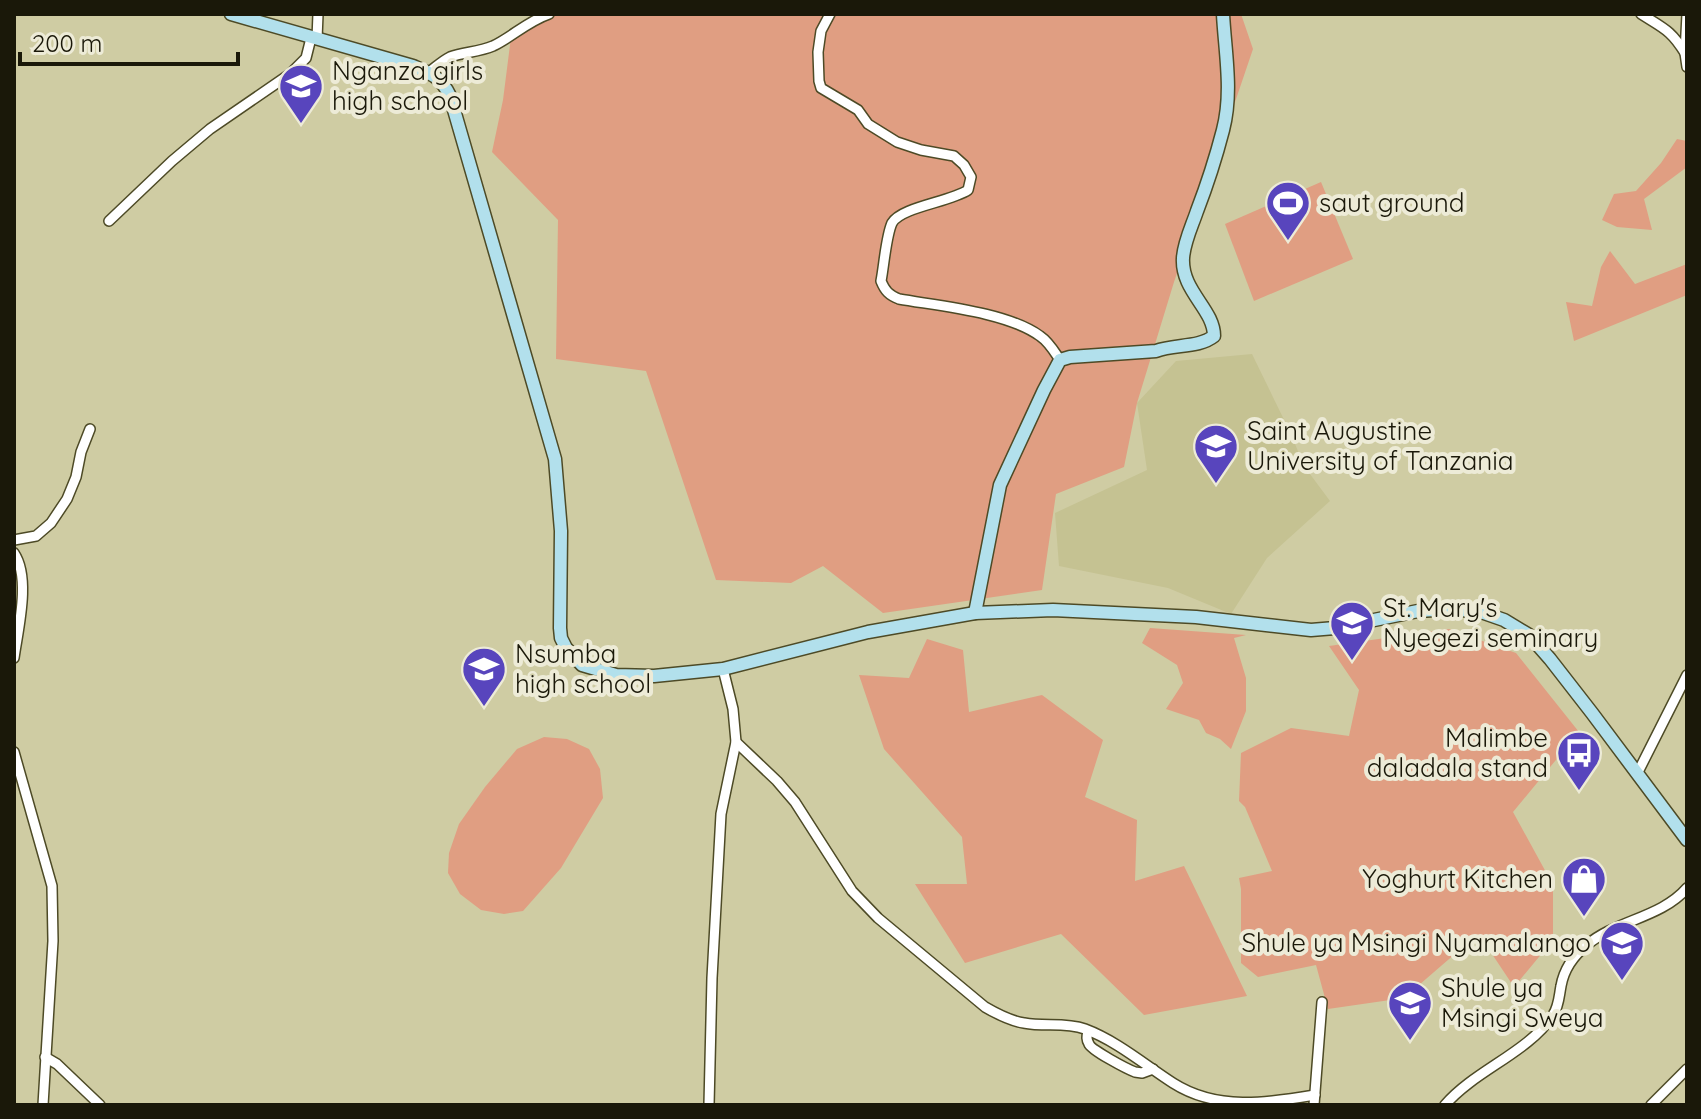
<svg xmlns="http://www.w3.org/2000/svg" width="1701" height="1119" viewBox="0 0 1701 1119" font-family="Quicksand,sans-serif">
<rect width="100%" height="100%" fill="#cfcca3"/>
<!-- built -->
<path fill="#c5c292" d="M1252 354 1291 434 1304 466 1330 501 1267 558 1231 614 1168 588 1059 566 1055 513 1147 470 1137 403 1176 361Z"/>
<!-- green -->
<g fill="#e09e82">
<path d="M544 14H1241L1253 49 1174 282 1137 403 1124 467 1056 494 1042 590 883 613 823 566 791 583 716 580 646 371 556 359 558 220 492 152 503 100 511 37Z"/>
<path d="M1677 139 1687 141V167L1644 199 1652 230 1617 227 1602 220 1614 194 1636 191 1661 163Z"/>
<path d="M1321 182 1353 259 1254 301 1225 224Z"/>
<path d="M1610 251 1635 284 1687 264V295L1574 341 1566 302 1592 306 1601 267Z"/>
<path d="M1150 628 1246 635 1234 638 1246 678V711L1231 749 1220 739 1206 733 1199 720 1166 709 1183 683 1177 665 1142 643Z"/>
<path d="M1449 629 1516 653 1579 732 1513 812 1553 885V940L1514 987 1482 939 1456 953 1404 998 1328 1009 1316 965 1258 977 1241 963V889L1239 878 1272 871 1245 807 1239 801 1241 753 1291 728 1349 736 1359 690 1329 646Z"/>
<path d="M927 639 963 650 969 712 1042 695 1103 740 1085 797 1137 820 1135 881 1184 866 1247 996 1144 1015 1061 934 965 963 915 884H967L962 837 884 749 859 675 909 678Z"/>
<path d="M544 737 567 739 589 749 600 769 603 798 561 868 523 911 504 914 481 910 460 894 448 873 449 853 459 824 485 787 517 749Z"/>
</g>
<g fill="none" stroke-linecap="round" stroke-linejoin="round">
<!-- street casing -->
<g stroke="#4d4a26" stroke-width="12">
<g id="street">
<path d="M830 14 821 31 818 52 819 81 821 88 858 110 868 124 897 142 921 150 954 156 964 165 971 177 968 190C950 202 901 207 892 223 886 236 884 266 881 281 885 291 889 295 899 299 939 306 1007 312 1040 336 1049 342 1054 351 1060 360"/>
<path d="M1641 14C1663 28 1671 30 1685 53"/>
<path d="M1687 14 1685 53 1687 67"/>
<path d="M317 39 318 14"/>
<path d="M429 72C436 67 442 61 450 57 464 52 479 52 493 46 512 37 528 21 549 14"/>
<path d="M109 221 172 161 210 129 290 74 306 58 311 38"/>
<path d="M14 540 36 536 51 523 67 499 76 477 81 452 90 429"/>
<path d="M14 553C31 578 18 629 14 658"/>
<path d="M736 742 777 781 795 802 852 891 878 918 985 1007C997 1014 1010 1021 1024 1023 1044 1027 1065 1022 1085 1029 1117 1041 1145 1065 1173 1083 1217 1111 1267 1103 1315 1095"/>
<path d="M14 752 52 886 53 941 43 1105"/>
<path d="M1637 774 1687 675"/>
<path d="M1088 1031C1087 1036 1086 1039 1089 1044 1091 1050 1127 1069 1135 1072L1142 1073 1153 1069"/>
<path d="M45 1057 57 1064 100 1105"/>
<path d="M709 1105 712 978 721 814 736 742 733 709 723 669"/>
<path d="M1314 1105 1322 1002"/>
<path d="M1445 1105C1475 1070 1528 1053 1553 1015 1559 1006 1559 996 1561 986 1564 969 1573 956 1587 945 1616 920 1661 918 1687 888"/>
<path d="M1651 1105 1687 1069"/>
</g>
</g>
<!-- secondary casing -->
<g stroke="#4d4a26" stroke-width="15">
<g id="secondary">
<path d="M231 14 413 66C432 74 441 77 450 96L555 459 561 531 560 628 561 638 566 648 582 665 616 675 654 676 723 669 868 632 975 613 1053 610 1196 617 1311 630 1335 628 1418 611 1452 609 1481 612 1504 620 1529 635 1550 659 1592 713 1687 840"/>
<path d="M975 613 1000 485 1044 390 1060 360 1070 357 1156 351C1174 344 1199 348 1214 336 1214 309 1181 291 1183 258 1184 242 1192 226 1197 211 1207 185 1216 157 1223 130 1233 92 1225 52 1223 14"/>
</g>
</g>
<!-- street -->
<use href="#street" stroke="#fff" stroke-width="9"/>
<!-- secondary -->
<use href="#secondary" stroke="#b2e0ec" stroke-width="12"/>
</g>
<!-- icons -->
<defs>
<g id="school-pin" transform="scale(2.3)"><path d="M0 17L-7.5 6A9.5 9.5 0 1 1 7.5 6Z" fill="#5845bd" stroke="#edebd7"/><path d="M0-5L7-2L0 1L-7-2ZM-4 1L0 2.5L4 1V4Q0 6-4 4Z" fill="#fff"/></g>
<g id="stadium-pin" transform="scale(2.3)"><path d="M0 17L-7.5 6A9.5 9.5 0 1 1 7.5 6Z" fill="#5845bd" stroke="#edebd7"/><path d="M0-5a6.5 5 0 1 0 0 10a6.5 5 0 1 0 0-10ZM-3.5-1.8h7v3.6h-7Z" fill="#fff"/></g>
<g id="university-pin" transform="scale(2.3)"><path d="M0 17L-7.5 6A9.5 9.5 0 1 1 7.5 6Z" fill="#5845bd" stroke="#edebd7"/><path d="M0-5L7-2L0 1L-7-2ZM-4 1L0 2.5L4 1V4Q0 6-4 4Z" fill="#fff"/></g>
<g id="bus-pin" transform="scale(2.3)"><path d="M0 17L-7.5 6A9.5 9.5 0 1 1 7.5 6Z" fill="#5845bd" stroke="#edebd7"/><path d="M-5-6H5V4H4V6H2V4H-2V6H-4V4H-5ZM-3.5-4V0h7V-4ZM-3.5 1.2v1.5H-2V1.2ZM2 1.2v1.5H3.5V1.2Z" fill="#fff"/></g>
<g id="shop-pin" transform="scale(2.3)"><path d="M0 17L-7.5 6A9.5 9.5 0 1 1 7.5 6Z" fill="#5845bd" stroke="#edebd7"/><path d="M-5-2.5h2.3a2.7 3.5 0 0 1 5.4 0H5L5.5 6h-11ZM-1.5-2.5h3a1.5 2.3 0 0 0-3 0Z" fill="#fff"/></g>
</defs>
<g fill-rule="evenodd">
<use href="#school-pin" x="301" y="86"/>
<use href="#stadium-pin" x="1288" y="203"/>
<use href="#university-pin" x="1216" y="446"/>
<use href="#school-pin" x="1352" y="623"/>
<use href="#school-pin" x="484" y="669"/>
<use href="#bus-pin" x="1579" y="753"/>
<use href="#shop-pin" x="1584" y="879"/>
<use href="#school-pin" x="1622" y="943"/>
<use href="#school-pin" x="1410" y="1003"/>
</g>
<g text-anchor="middle" stroke-width="8" stroke-linejoin="round" paint-order="stroke">
<!-- poi labels -->
<g font-size="26" fill="#1a1809" stroke="#edebd7" text-anchor="start">
<text x="332" y="80">Nganza girls<tspan x="332" dy="30">high school</tspan></text>
<text x="1319" y="212">saut ground</text>
<text x="1247" y="440">Saint Augustine<tspan x="1247" dy="30">University of Tanzania</tspan></text>
<text x="1383" y="617">St. Mary's<tspan x="1383" dy="30">Nyegezi seminary</tspan></text>
<text x="515" y="663">Nsumba<tspan x="515" dy="30">high school</tspan></text>
<text x="1548" y="747" text-anchor="end">Malimbe<tspan x="1548" dy="30">daladala stand</tspan></text>
<text x="1553" y="888" text-anchor="end">Yoghurt Kitchen</text>
<text x="1591" y="952" text-anchor="end">Shule ya Msingi Nyamalango</text>
<text x="1441" y="997">Shule ya<tspan x="1441" dy="30">Msingi Sweya</tspan></text>
</g>
</g>
<!-- border -->
<rect width="1701" height="1119" fill="none" stroke="#1a1809" stroke-width="32"/>
<!-- scale -->
<path d="M20 52v12h218v-12" fill="none" stroke="#1a1809" stroke-width="4"/>
<text x="32" y="52" font-size="24" fill="#1a1809" stroke="#edebd7" stroke-width="6" paint-order="stroke">200 m</text>
</svg>
